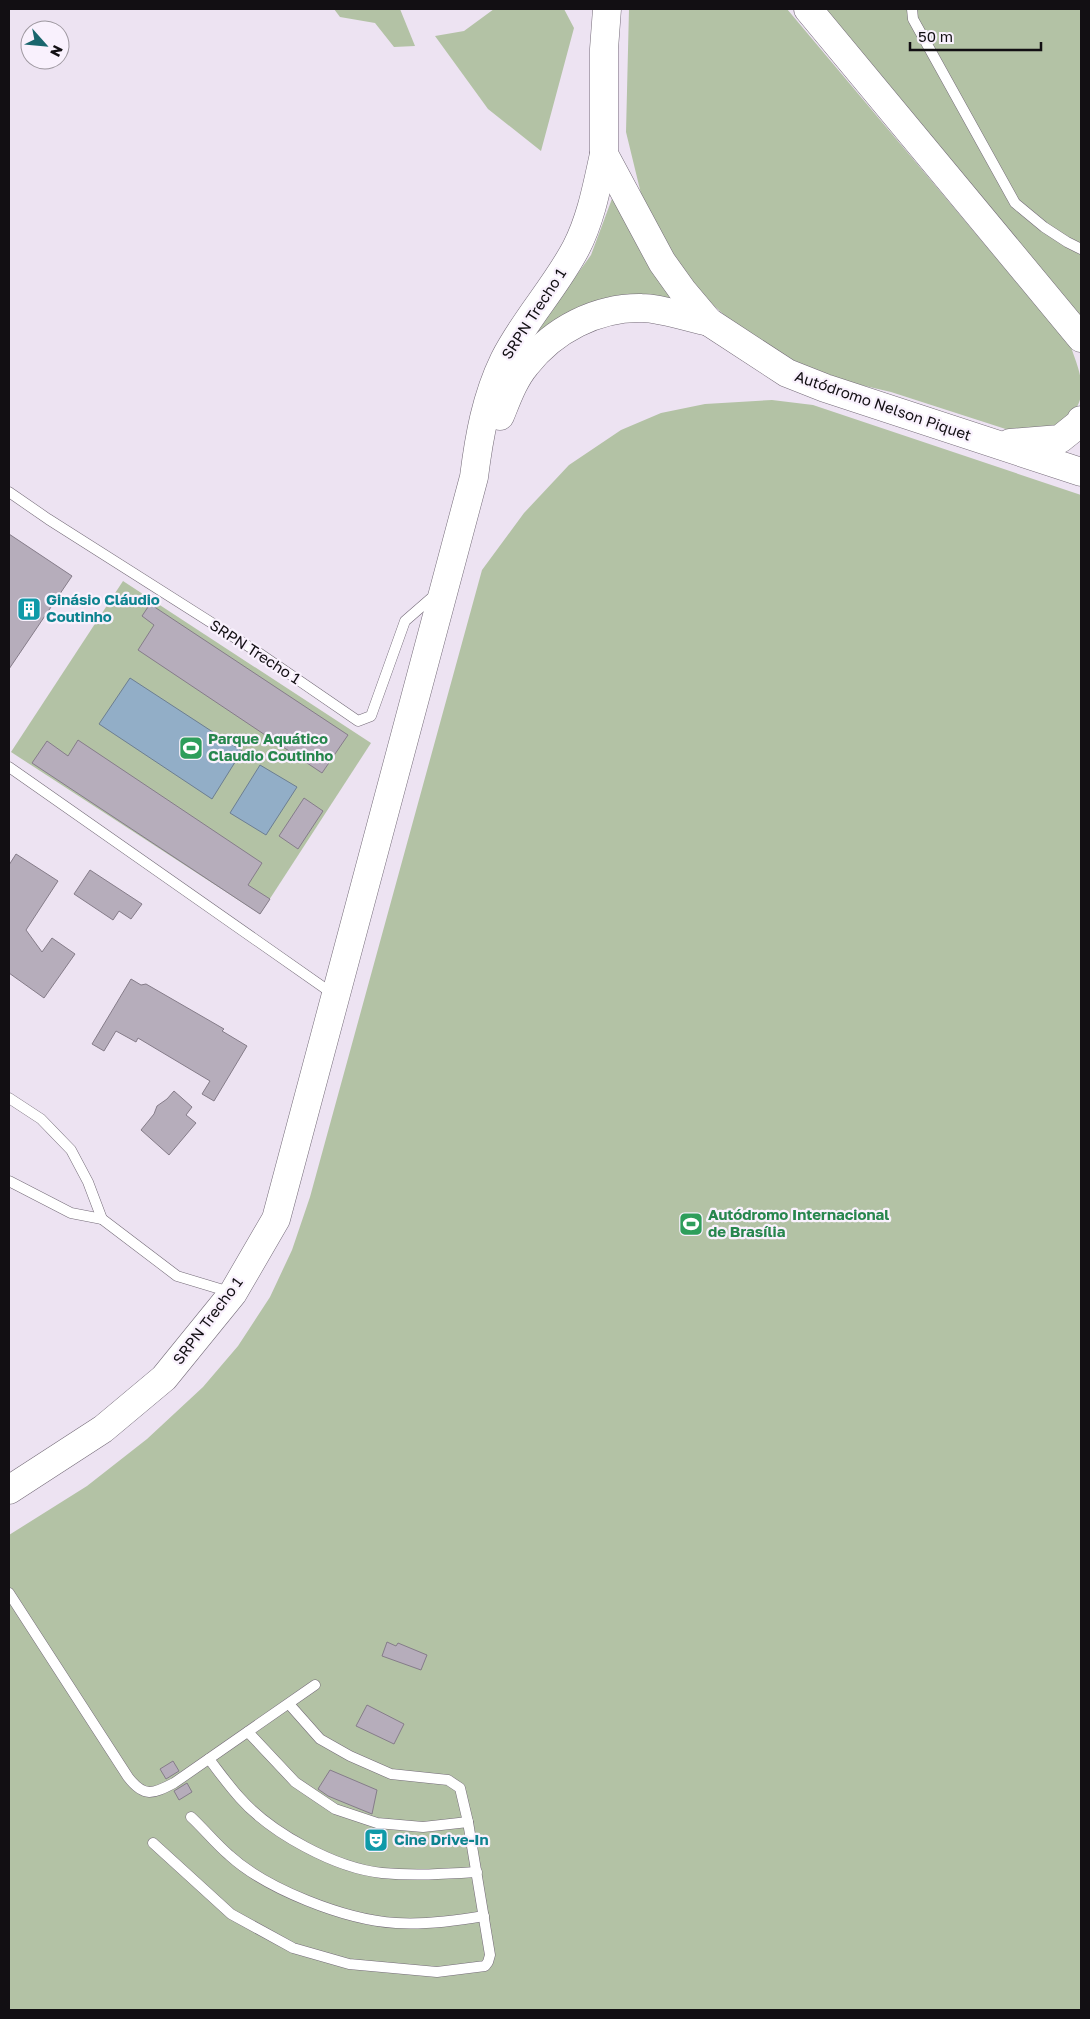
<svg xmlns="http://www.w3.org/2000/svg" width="1090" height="2019" viewBox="0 0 1090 2019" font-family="'Golos Text',sans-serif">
<rect width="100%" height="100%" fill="#ede3f2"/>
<!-- green -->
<g fill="#b3c2a5">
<path d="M334 9H400L415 46 394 47 375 23 340 17Z"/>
<path d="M494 9H564L574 28 541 151 488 109 435 36 464 31Z"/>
<path d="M629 9H787L1071 347C1077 365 1087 386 1078 405 1075 412 1068 418 1064 424L1018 433 891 392 813 374 748 337 686 280 643 202 626 132Z"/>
<path d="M814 9H1081V317Z"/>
<path d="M613 196 677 301 524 348 591 255Z"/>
<path d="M772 400 813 405 1081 495V2010H9V1535L87 1486 147 1439 203 1387 238 1346 270 1297 292 1250 310 1197 482 570 524 513 569 465 621 430 661 413 705 404Z"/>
<path d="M123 581 371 743 260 914 11 752Z"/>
</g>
<!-- water -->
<g fill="#92aec7" stroke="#6c7e91">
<path d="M130 678 242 751 212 799 99 724Z"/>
<path d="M260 765 297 787 266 835 230 813Z"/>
</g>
<!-- building -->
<g fill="#b6adbb" stroke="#857c89">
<path d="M9 534 72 576 9 669Z"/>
<path d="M150 604 348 735 322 773 138 650 154 625 142 616Z"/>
<path d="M78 740 262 863 248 885 270 899 260 914 32 763 47 741 68 756Z"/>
<path d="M304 798 323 811 298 849 279 836Z"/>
<path d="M16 854 58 881 26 930 42 952 52 938 75 954 44 998 9 973V865Z"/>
<path d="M90 870 142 904 131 919 119 911 113 920 74 894Z"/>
<path d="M131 979 141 985 146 984 224 1029 222 1031 247 1046 214 1101 202 1094 210 1081 138 1038 136 1042 116 1031 104 1051 92 1044Z"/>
<path d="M174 1091 192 1107 186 1115 196 1123 169 1155 141 1130 154 1114 157 1106 167 1099Z"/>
<path d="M387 1642 396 1646 398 1643 427 1655 421 1670 382 1656Z"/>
<path d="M367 1705 404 1724 394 1744 356 1726Z"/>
<path d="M173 1761 179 1771 166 1779 160 1769Z"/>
<path d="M330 1770 377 1790 372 1814 328 1796 318 1789Z"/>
<path d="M187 1783 192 1792 179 1800 174 1791Z"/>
</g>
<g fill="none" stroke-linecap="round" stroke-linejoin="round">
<!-- service casing -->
<g stroke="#746b78" stroke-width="11">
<g id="service">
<path d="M912 9 913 19 1015 203 1044 227 1067 242 1081 249"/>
<path d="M9 492 48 519 256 651 358 721 371 716 405 621 436 594"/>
<path d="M9 767 333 994"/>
<path d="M9 1098 41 1119 71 1150 88 1182 102 1219 177 1276 230 1292"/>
<path d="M9 1181 71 1213 102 1219"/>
<path d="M9 1593 128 1777C144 1798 153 1794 174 1783L315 1685"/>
<path d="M248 1732 295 1782 335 1809 377 1823 423 1827 468 1822"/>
<path d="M209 1759C219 1772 229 1786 240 1798 271 1833 335 1868 382 1873 414 1876 445 1874 477 1872"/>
<path d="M191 1817C204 1829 215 1843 229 1855 266 1889 345 1920 396 1923 426 1925 455 1921 484 1916"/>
<path d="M153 1843 231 1914 293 1948 349 1964 437 1972 485 1966 488 1962 490 1955 468 1822 460 1788 448 1780 391 1774 350 1756 320 1739 289 1704"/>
</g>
</g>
<!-- secondary casing -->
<g stroke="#746b78" stroke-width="29">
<g id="secondary">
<path d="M607 9 604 49V154L662 262 682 290 709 322 787 373 825 388 1081 472"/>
<path d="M808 9 1081 338"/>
<path d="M500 416C507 399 514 379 526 365 553 330 597 307 642 308 660 308 690 318 709 322"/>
<path d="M1010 443 1060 439 1080 423 1081 420"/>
<path d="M9 1490 103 1429 164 1378 233 1293 276 1219 474 477C479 437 486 397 504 360 524 320 555 288 576 248 591 219 597 186 604 154"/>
</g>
</g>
<!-- service -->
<use href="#service" stroke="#fff" stroke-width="10"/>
<!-- secondary -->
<use href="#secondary" stroke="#fff" stroke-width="28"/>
</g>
<!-- icons -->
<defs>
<g id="building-square" transform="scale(1.25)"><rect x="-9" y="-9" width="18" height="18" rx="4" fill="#0f9aa8" stroke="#f9f1fd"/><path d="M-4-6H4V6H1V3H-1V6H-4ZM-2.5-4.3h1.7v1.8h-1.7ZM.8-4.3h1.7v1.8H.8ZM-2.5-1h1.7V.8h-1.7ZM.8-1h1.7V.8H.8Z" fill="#fff"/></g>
<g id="stadium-square" transform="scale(1.25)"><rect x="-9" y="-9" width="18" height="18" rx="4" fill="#2e9e5b" stroke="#f9f1fd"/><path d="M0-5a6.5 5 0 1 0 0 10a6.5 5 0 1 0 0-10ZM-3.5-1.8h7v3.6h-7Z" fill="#fff"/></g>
<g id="theatre-square" transform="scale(1.25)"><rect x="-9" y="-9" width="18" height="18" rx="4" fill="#0f9aa8" stroke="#f9f1fd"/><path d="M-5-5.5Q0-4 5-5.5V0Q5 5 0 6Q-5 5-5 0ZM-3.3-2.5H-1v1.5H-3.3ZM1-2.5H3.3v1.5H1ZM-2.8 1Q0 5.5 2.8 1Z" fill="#fff"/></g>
</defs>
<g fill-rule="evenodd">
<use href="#building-square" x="29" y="609"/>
<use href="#stadium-square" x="191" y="748"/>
<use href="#stadium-square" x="691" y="1224"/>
<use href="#theatre-square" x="376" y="1840"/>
</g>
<g text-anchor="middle" stroke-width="4.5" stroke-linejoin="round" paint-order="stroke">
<!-- street labels -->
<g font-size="15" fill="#120f13" stroke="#f9f1fd">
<text transform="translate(534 314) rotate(-57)" y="5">SRPN Trecho 1</text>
<text transform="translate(883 406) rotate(19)" y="5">Autódromo Nelson Piquet</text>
<text transform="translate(255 652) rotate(33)" y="5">SRPN Trecho 1</text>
<text transform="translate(208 1321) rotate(-53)" y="5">SRPN Trecho 1</text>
</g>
<!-- culture labels -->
<g font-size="15" font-weight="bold" fill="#0d838f" stroke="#f9f1fd" text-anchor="start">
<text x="46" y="605">Ginásio Cláudio<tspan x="46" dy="17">Coutinho</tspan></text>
<text x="394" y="1845">Cine Drive-In</text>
</g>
<!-- leisure labels -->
<g font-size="15" font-weight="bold" fill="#27864d" stroke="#f9f1fd" text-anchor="start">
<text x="208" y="744">Parque Aquático<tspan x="208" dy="17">Claudio Coutinho</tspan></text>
<text x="708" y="1220">Autódromo Internacional<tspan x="708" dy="17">de Brasília</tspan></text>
</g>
</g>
<!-- border -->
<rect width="1090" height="2019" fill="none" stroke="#120f13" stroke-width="20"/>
<!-- north arrow -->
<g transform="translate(45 45) rotate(117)"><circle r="24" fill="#f9f1fd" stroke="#9d979f"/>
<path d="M0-4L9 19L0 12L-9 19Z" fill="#19666d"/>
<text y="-8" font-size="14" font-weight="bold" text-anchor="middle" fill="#120f13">N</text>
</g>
<!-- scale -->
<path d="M910 42v8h131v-8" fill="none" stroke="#120f13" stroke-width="2.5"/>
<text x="918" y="42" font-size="15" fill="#120f13" stroke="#f9f1fd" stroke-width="4" paint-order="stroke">50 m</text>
</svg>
